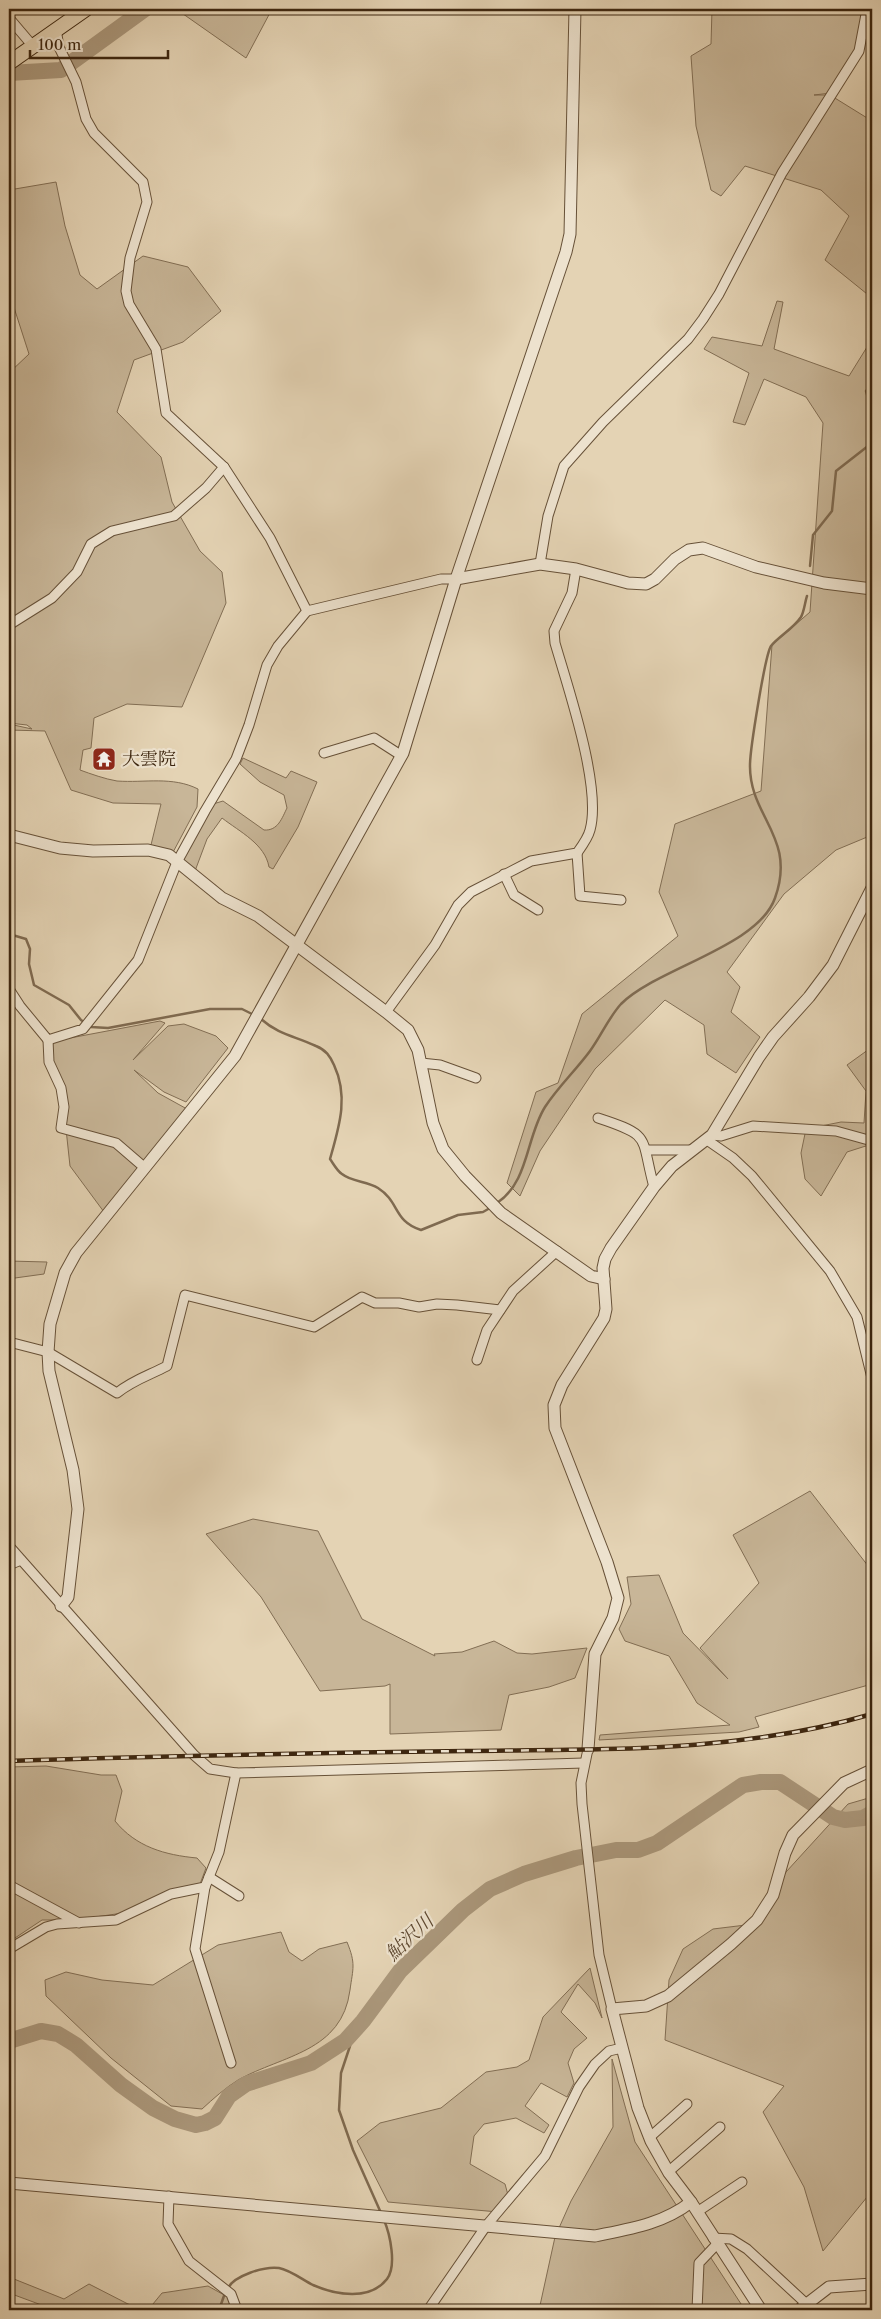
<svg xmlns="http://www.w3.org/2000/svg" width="881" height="2319" viewBox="0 0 881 2319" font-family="'Libre Caslon Text','Noto Serif JP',serif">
<rect width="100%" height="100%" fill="#e4d3b4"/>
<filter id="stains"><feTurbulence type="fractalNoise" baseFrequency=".004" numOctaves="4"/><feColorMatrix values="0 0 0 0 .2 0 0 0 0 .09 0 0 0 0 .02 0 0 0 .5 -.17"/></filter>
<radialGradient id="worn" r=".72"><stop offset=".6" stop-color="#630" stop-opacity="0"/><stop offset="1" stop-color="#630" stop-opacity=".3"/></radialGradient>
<!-- green -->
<g fill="#c8b698" stroke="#826e54">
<path d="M176 9H272L246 58Z"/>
<path d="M712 9H867L859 51 831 93 814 95H830L872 121V298L825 260 849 216 821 190 745 166 721 196 711 190 696 126 691 56 711 44Z"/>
<path d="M56 182 65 226 80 275 97 289 143 256 188 267 221 311 183 342 134 360 117 412 161 457 172 502 200 551 222 572 226 603 182 707 127 704 94 718 91 748 83 750 80 770C91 774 105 779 117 781 145 783 172 776 198 789L197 807 171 856 150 849 161 804 113 803 71 790 45 731 9 730V724L32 729 27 725 9 723V373L29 354 9 292V190Z"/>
<path d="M777 301 783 302 774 349 849 376 872 339V835L836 850 784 894 727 972 740 987 731 1012 760 1037 736 1073 707 1054 704 1025 665 1000 595 1069 540 1151 520 1196 507 1183 536 1092 558 1083 582 1014 678 936 659 892 675 824 761 791 772 645 810 612 823 423 806 397 764 379 745 425 733 422 749 373 704 349 712 337 762 346Z"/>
<path d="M243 758 286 778 291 771 317 782 298 827 273 869 269 867C265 844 240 832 222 818L207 839 195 871 180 857 213 804 223 801 264 830C278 831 282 818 287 808L284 795 260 782 240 764Z"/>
<path d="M160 1021 165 1023 133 1060 168 1026 184 1024 216 1036 228 1048 186 1102 164 1092 134 1070 158 1093 187 1109 104 1212 70 1166 62 1092 52 1068 49 1042Z"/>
<path d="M872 1047V1144L847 1152 821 1196 805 1179 801 1153 806 1129 841 1122 864 1123 866 1091 847 1065Z"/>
<path d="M9 1261 47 1262 44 1274 15 1278 9 1275Z"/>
<path d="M810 1491 872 1571V1684L755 1717 759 1727 739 1732 599 1740 600 1735 730 1725 697 1703 669 1656 625 1641 619 1629 631 1604 627 1577 659 1575 683 1633 728 1679 700 1648 759 1583 733 1535Z"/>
<path d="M253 1519 318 1531 362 1619 435 1656 434 1654 462 1652 494 1641 517 1653 532 1654 587 1648 575 1678 549 1687 509 1695 501 1730 390 1734V1684L385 1686 320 1691 261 1597 206 1534Z"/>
<path d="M46 1766 101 1775H116L122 1791 115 1821C136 1847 165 1855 197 1858L206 1868 200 1884 161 1901 123 1913 74 1920H42L9 1942V1767Z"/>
<path d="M872 1797V2191L823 2251 804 2187 763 2112 784 2086 665 2040 669 1980 683 1949 713 1929 754 1924 786 1872 848 1804Z"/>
<path d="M281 1932 289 1952 302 1961 319 1949 347 1942C356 1964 353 1968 350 1990 342 2052 283 2055 238 2080 225 2088 213 2099 202 2109L171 2106 111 2058 46 1996 45 1980 66 1972 102 1980 153 1985 218 1945Z"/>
<path d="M590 1968 602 2018 595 2003 578 1984 561 2012 587 2038 574 2049 568 2063 574 2083 567 2097 541 2083 525 2106 549 2125 544 2133 516 2118 484 2124 474 2136 470 2164 505 2184 508 2195 498 2212 388 2202 357 2141 380 2123 441 2108 486 2072 517 2067 529 2060 543 2017Z"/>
<path d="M612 2059 635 2142 745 2310H539L555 2237 571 2201 613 2127Z"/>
<path d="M9 2277 64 2299 89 2284 128 2304 148 2310 162 2293 208 2286 233 2300 230 2310H55L9 2293Z"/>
</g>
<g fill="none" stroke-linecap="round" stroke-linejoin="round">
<!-- stream -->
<g stroke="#7f6a50" stroke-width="2.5">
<path d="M872 384 866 391 872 413"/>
<path d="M810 566 813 535 832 511 836 471 868 446 872 439"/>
<path d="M9 934 26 939 30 949 29 964 34 985 69 1005 81 1020 91 1027 108 1028 210 1009H242L254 1015"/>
<path d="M261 1019C279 1035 295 1036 316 1046 326 1050 330 1056 334 1065 349 1097 339 1127 330 1159 333 1163 337 1171 342 1174 352 1182 367 1181 378 1188 400 1202 393 1221 421 1230L458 1215 483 1212 490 1208"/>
<path d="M497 1203C529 1182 526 1137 545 1107 558 1087 576 1070 590 1051 601 1036 609 1017 621 1004 657 968 758 947 775 898 797 837 749 817 750 765 750 750 765 655 771 646 779 636 793 629 801 617 804 612 805 602 807 596"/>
<path d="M350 2035V2046L341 2073 339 2110 353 2150 381 2213"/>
<path d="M228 2288C234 2276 264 2266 279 2268 290 2270 303 2280 313 2285 336 2295 370 2301 387 2279 397 2266 390 2234 384 2220"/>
<path d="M219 2310 225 2293"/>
</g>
<!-- river -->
<g stroke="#ab987c" stroke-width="16">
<path d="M9 73 61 70 145 9"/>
<path d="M9 2041 41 2031 58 2034 76 2045 121 2085 153 2108 175 2119 196 2125 205 2123 215 2118 229 2096 246 2084 311 2063 345 2041 363 2021 400 1971 463 1910 490 1889 524 1874 576 1858 616 1850H638L657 1843 743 1785 761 1782H780L833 1817 845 1820 863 1818 872 1813"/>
</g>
<!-- minor casing -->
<g stroke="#675138" stroke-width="11">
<g id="minor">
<path d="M9 18 32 45"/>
<path d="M56 29 59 47 76 82 86 119 94 133 143 182 147 202 130 258 126 291 129 304 156 349 166 413 224 467 270 538 307 611"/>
<path d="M540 564 548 516 564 466 603 422 688 339 703 319 719 294 782 173 859 51 867 9"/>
<path d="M9 625 52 598 77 572 91 544 112 531 174 516 206 488 224 467"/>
<path d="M324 753 374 738 402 756"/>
<path d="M577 853 580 896 621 900"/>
<path d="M504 874 514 895 538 910"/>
<path d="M9 989 20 1006 48 1040 83 1029 138 960 177 862 205 811 236 759 249 725 267 665 278 646 307 611 441 579H456"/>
<path d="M386 1012 435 945 458 905 471 892 531 861 577 853C582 846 588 838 590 830 602 787 568 688 555 643L554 631 572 593 576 569"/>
<path d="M48 1040 49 1062 61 1088 64 1107 61 1128 116 1143 145 1168"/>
<path d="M421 1063 440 1065 476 1078"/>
<path d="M598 1118C653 1136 640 1136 654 1187"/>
<path d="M712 1135 721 1136 753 1126 836 1131 872 1141"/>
<path d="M707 1140 733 1158 752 1176 830 1271 857 1317 872 1378"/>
<path d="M646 1150H692"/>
<path d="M9 1342 48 1352 117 1393C133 1380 150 1375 167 1366L185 1295 314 1327 362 1297 375 1303H399L419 1307 437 1304 457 1305 500 1310"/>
<path d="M477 1360 487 1330 513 1291 557 1251"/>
<path d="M9 1546 194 1755 210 1769 236 1773 584 1763"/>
<path d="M9 1565 21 1560"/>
<path d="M588 1749 581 1783 582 1804 599 1955 612 2009"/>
<path d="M209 1877 239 1896"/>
<path d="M9 1885 79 1923"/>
<path d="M205 1887 195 1949 231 2063"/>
<path d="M9 1949 46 1927 57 1924 116 1920 171 1894 205 1887 219 1852 236 1773"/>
<path d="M650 2137 687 2104"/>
<path d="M668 2172 720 2127"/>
<path d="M169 2196 168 2224 189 2261 231 2294 237 2310"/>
<path d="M697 2212 742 2182"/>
<path d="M713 2238 731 2239 747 2249 813 2310"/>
<path d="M428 2310 486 2226 545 2156 579 2087 595 2064 609 2051 622 2048"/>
<path d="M697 2310 699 2263 717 2244"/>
</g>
</g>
<!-- tertiary casing -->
<g stroke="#675138" stroke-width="13">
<g id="tertiary">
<path d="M456 579 540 564 576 569 628 583 646 584 655 579 675 559 689 550 703 548 756 567 824 583 872 589"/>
<path d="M9 835 60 848 93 851 148 850 169 855 222 898 258 916 386 1012 408 1030 418 1050 433 1123 443 1149 465 1176 501 1213 591 1276 604 1279"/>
<path d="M61 1606 68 1597 78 1509 73 1470 49 1371 48 1352 50 1324 65 1273 76 1253 235 1056 403 753 456 579 566 252 570 234 575 9"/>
<path d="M588 1749 595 1654 613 1618 618 1598 607 1562 555 1428 554 1405 562 1385 604 1318 606 1309 603 1268 605 1259 611 1248 654 1187 672 1166 712 1135 759 1057 773 1037 809 997 833 965 872 888"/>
<path d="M9 2183 595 2236C629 2229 663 2224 691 2202"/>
<path d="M761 2310 691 2202 669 2173 651 2141 638 2108 612 2009 646 2006 668 1996 731 1944 757 1920 773 1895 785 1853 793 1835 844 1783 872 1770"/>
<path d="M799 2310 829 2287 872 2284"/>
</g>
</g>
<!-- primary casing -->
<g stroke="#3d260f" stroke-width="16">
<path id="primary" d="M9 63 86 9"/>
</g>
<!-- minor -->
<use href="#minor" stroke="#ede2ce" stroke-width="9"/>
<!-- tertiary -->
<use href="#tertiary" stroke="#ede2ce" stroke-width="11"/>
<!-- primary -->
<use href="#primary" stroke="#e4d3b4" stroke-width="14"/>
<!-- rail casing -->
<g stroke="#3d260f" stroke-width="4.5">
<path id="rail" d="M9 1761C161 1756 314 1753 466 1751 603 1749 739 1753 872 1714"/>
</g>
<!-- rail -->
<use href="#rail" stroke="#ede2ce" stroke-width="2.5" stroke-dasharray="8" stroke-linecap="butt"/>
</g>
<!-- icons -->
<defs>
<g id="temple-square" transform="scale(1.25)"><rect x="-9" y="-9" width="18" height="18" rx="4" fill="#8f2418" stroke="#ede2ce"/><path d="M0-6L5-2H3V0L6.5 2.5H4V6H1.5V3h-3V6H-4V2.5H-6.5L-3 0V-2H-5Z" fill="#fff"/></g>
</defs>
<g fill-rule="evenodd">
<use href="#temple-square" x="104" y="759"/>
</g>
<g text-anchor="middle" stroke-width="4.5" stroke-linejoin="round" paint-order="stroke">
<!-- poi labels -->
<g font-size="18" fill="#3d260f" stroke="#ede2ce" text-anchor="start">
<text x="122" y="765">大雲院</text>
</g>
<!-- water labels -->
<g font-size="19" font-style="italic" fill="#5e4830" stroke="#ede2ce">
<text transform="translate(409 1937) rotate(-43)" y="7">鮎沢川</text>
</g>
</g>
<!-- margin -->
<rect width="881" height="2319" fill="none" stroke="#e4d3b4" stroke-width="30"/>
<rect x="10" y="10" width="861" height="2299" fill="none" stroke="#3d260f" stroke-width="2.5"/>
<rect x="15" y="15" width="851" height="2289" fill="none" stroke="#3d260f"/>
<!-- scale -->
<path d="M30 50v8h138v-8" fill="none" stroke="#3d260f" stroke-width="2.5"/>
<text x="38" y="50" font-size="15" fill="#3d260f" stroke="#ede2ce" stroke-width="4" paint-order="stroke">100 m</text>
<rect width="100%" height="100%" filter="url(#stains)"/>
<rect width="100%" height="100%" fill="url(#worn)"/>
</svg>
